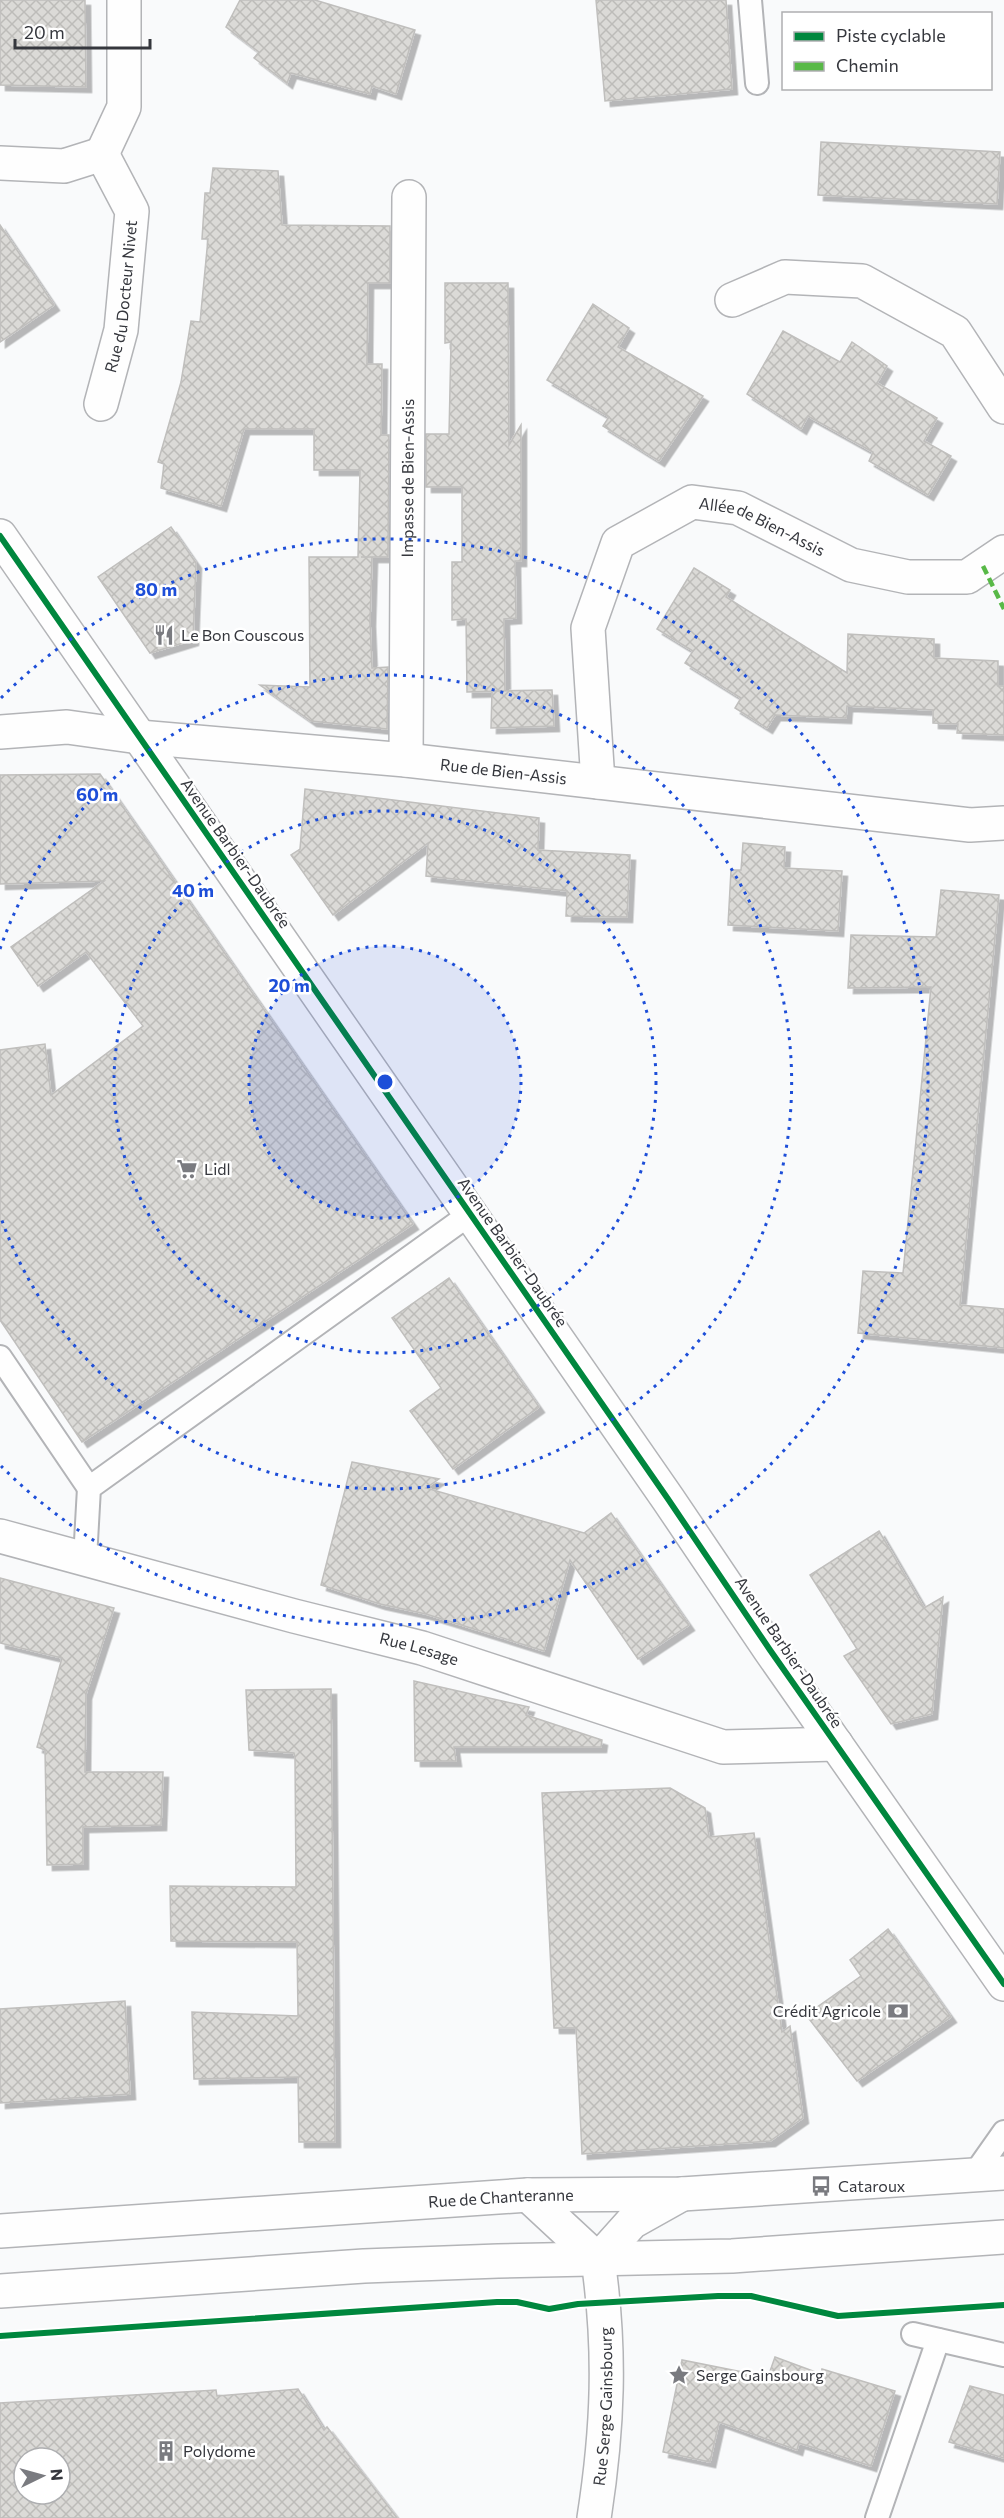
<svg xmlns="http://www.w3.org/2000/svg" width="1004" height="2518" viewBox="0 0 1004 2518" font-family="Commissioner,sans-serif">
<defs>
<pattern id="building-cross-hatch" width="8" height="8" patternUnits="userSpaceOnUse" patternTransform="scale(1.5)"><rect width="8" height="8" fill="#dbdad7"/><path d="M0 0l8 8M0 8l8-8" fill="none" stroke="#bdbcb9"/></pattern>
<filter id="shadow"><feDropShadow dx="5.5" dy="5.5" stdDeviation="0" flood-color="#0004"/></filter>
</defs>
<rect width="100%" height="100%" fill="#f9fafb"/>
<!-- building -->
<g fill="url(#building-cross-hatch)" stroke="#c0bfbd" stroke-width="1.5" fill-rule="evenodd" filter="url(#shadow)">
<path d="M0 0H85L86 87 0 85Z"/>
<path d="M240 0H315L415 30 396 94 372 86 370 94 291 73 287 83 254 58 259 52 226 27Z"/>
<path d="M596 0H726L732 89 605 101Z"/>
<path d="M821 142 1000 152 997 204 818 195Z"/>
<path d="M213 168 278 171 282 225 390 226V283H368L367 364H382L381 435H389L388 557H361H372L370 621 372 668 388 667 387 729 311 721 260 685 310 687 309 557H358L360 470H314V429H244L221 506 161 488 164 464 158 462 181 382 191 321 200 322 208 239H202L205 193H210Z"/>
<path d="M0 225 54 305 0 342Z"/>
<path d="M445 283H508L509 445 521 425V561H515L516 618 504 619 505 691 467 692 466 619 452 620V562H462V487H426V434H449L451 342 445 343Z"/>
<path d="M593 304 629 328 618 347 703 396 659 461 603 426 609 417 547 380Z"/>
<path d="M783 331 840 362 852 342 887 366 877 383 937 418 924 441 951 456 928 495 869 461 873 452 808 416 801 429 747 394Z"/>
<path d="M171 527 196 563 193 640 150 653 98 577Z"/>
<path d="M694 568 730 590 726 597 847 673 848 634 934 639V658L998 661V686H1004V735L957 733 958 724 933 723V710L847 706 846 718 775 715 767 728 735 708 741 698 685 663 693 651 657 629Z"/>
<path d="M552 690 554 726 491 728 492 691Z"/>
<path d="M100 774 413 1224 82 1442 0 1320V1050L45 1044 51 1095 143 1026 86 952 38 986 11 947 104 881 0 884V775Z"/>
<path d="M305 789 539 818 538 850 630 855 627 917 566 916 567 891 426 876 428 843 333 915 291 855 300 849Z"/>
<path d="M743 843 785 847 784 868 842 871 838 931 728 925 731 870H741Z"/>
<path d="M941 890 999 895 960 1305 1004 1309V1348L858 1333 863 1271 903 1273 931 987 848 988 851 935 936 937Z"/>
<path d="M449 1278 539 1407 453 1469 410 1411 441 1388 392 1318Z"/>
<path d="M352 1462 439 1479 426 1488 584 1533 611 1513 689 1625 638 1659 570 1560 544 1651 426 1614 380 1604 321 1585Z"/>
<path d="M879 1531 924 1608 943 1597 932 1714 891 1724 844 1656 857 1649 810 1575Z"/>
<path d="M0 1578 114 1608 86 1694 85 1772H163L161 1825 83 1827V1864L47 1865 45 1750 37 1747 62 1658 0 1643Z"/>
<path d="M414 1681 529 1707 526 1715 602 1740 601 1747H454L456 1761H415Z"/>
<path d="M331 1689 335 2142H299L298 2077 194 2079 192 2012 298 2016 297 1942 171 1941 170 1886 296 1887 295 1757 294 1753 249 1750 246 1690Z"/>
<path d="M670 1788 705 1808 709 1837 754 1833 782 2032 790 2026 803 2118 770 2141 582 2154 576 2028H554L542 1793Z"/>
<path d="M888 1929 951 2017 857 2081 806 2015 861 1976 850 1960Z"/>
<path d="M125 2001 130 2094 0 2103V2009Z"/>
<path d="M775 2357 821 2374 822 2369 895 2391 871 2466 799 2443 797 2450 719 2422 710 2462 663 2452 682 2360 768 2377Z"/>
<path d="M970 2386 1004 2395V2458L949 2442Z"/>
<path d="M298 2389 324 2430 327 2427 397 2518H0V2403L216 2390 217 2396ZM24 2458H60V2494H24Z"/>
</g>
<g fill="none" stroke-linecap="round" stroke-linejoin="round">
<!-- lane casing -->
<g stroke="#b3b4b7" stroke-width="26">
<g id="lane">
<path d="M750 0 757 83"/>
<path d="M0 1357 89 1488"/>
<path d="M85 1559 89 1488 470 1214"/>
<path d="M973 2176 1004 2132"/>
<path d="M913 2334 1004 2355"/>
<path d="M877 2518 938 2340"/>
</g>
</g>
<!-- street casing -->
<g stroke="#b3b4b7" stroke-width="36">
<g id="street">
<path d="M102 154 124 107V0"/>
<path d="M0 163 64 166 102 154"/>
<path d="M732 300 785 277 862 281 955 332 1004 407"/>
<path id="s1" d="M101 404 121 330 132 211 102 154"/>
<path id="s2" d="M0 732 67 727 139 737 406 760 970 825 1004 823"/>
<path id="s3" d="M406 760 409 197"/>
<path id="s4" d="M598 782 588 628 618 543 692 502 738 508 851 565 908 577H967L1004 552"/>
<path id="s5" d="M0 1536 294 1616 422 1648 723 1747 836 1744"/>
<path d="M528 2195 598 2260"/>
<path d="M598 2260 632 2222 682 2194"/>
<path id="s6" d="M594 2518C608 2428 611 2350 598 2260"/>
</g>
</g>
<!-- secondary casing -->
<g stroke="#b3b4b7" stroke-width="36">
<path id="secondary" d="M0 536 668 1499 770 1650 1004 1984"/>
</g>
<!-- primary casing -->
<g stroke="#b3b4b7" stroke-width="36">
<g id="primary">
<path id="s7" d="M0 2231 528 2195 682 2194 1004 2173"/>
<path d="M0 2291 364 2266 498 2261 732 2256 1004 2237"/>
</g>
</g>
<!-- lane -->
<use href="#lane" stroke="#fefefe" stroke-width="22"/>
<!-- street -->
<use href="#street" stroke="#fefefe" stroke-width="33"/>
<!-- secondary -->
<use href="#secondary" stroke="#fefefe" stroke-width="33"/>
<!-- primary -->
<use href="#primary" stroke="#fefefe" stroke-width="33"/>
<!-- quiet -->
<path stroke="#58b947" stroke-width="4.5" stroke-dasharray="9 4.5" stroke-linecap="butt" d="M983 566 1004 609"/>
<!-- cycleway casing -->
<g stroke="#fff" stroke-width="10">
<g id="cycleway">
<path d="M0 536 668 1499 770 1650 1004 1984"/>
<path d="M0 2336 497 2302H517L549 2309 578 2304 718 2296H751L838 2316 1004 2305"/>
</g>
</g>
<!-- cycleway -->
<use href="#cycleway" stroke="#00873e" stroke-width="6"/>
</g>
<!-- distance rings -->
<circle cx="385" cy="1082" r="136" fill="#1d4ed8" fill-opacity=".12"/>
<g fill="none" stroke="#1d4ed8" stroke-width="3" stroke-dasharray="3 6">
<circle cx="385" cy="1082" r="136"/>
<circle cx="385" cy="1082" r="271"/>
<path d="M0 949A407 407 0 1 1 0 1215"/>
<path d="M1 698A543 543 0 1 1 1 1466"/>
</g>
<!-- icons -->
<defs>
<g id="restaurant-bare" transform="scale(1.62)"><path d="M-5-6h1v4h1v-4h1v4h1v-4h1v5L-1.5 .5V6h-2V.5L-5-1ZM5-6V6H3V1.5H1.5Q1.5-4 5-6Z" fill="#7a7b80" stroke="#fff" stroke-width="2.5" paint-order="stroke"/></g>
<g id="supermarket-bare" transform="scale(1.62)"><path d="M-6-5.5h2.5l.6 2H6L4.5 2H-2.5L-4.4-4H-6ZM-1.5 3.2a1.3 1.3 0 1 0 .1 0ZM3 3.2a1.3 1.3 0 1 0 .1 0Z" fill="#7a7b80" stroke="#fff" stroke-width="2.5" paint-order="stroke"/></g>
<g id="bank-bare" transform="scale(1.62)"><path d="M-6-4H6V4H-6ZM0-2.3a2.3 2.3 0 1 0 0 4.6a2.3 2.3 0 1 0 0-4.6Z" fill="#7a7b80" stroke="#fff" stroke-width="2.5" paint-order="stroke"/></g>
<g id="bus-bare" transform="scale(1.62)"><path d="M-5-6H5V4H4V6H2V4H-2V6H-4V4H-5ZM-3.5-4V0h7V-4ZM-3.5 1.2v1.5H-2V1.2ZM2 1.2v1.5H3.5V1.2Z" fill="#7a7b80" stroke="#fff" stroke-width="2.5" paint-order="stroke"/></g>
<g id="sight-bare" transform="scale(1.62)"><path d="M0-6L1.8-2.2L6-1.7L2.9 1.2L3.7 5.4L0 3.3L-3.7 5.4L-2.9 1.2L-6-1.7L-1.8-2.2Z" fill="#7a7b80" stroke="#fff" stroke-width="2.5" paint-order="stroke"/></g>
<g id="building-bare" transform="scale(1.62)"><path d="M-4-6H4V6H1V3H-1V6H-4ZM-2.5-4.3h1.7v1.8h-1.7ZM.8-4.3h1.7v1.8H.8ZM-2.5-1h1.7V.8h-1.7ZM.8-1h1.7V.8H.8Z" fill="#7a7b80" stroke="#fff" stroke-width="2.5" paint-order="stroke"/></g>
</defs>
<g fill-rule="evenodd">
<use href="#restaurant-bare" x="164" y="635"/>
<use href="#supermarket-bare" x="187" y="1169"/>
<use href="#bank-bare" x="898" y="2011"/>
<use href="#bus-bare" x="821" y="2186"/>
<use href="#sight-bare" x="679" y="2375"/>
<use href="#building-bare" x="166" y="2451"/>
</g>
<g text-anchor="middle" stroke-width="5" stroke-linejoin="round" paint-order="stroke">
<!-- street labels -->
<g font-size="16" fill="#35373d" stroke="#fff">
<text dy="6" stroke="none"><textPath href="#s1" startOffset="110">Rue du Docteur Nivet</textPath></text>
<text dy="6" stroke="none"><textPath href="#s3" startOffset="282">Impasse de Bien-Assis</textPath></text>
<text dy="6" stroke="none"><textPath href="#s4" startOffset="404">Allée de Bien-Assis</textPath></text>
<text dy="6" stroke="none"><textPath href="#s2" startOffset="506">Rue de Bien-Assis</textPath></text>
<text transform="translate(236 853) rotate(55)" y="6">Avenue Barbier-Daubrée</text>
<text transform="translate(513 1252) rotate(55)" y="6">Avenue Barbier-Daubrée</text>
<text dy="6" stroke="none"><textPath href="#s5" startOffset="434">Rue Lesage</textPath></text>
<text transform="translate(789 1652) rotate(56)" y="6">Avenue Barbier-Daubrée</text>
<text dy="6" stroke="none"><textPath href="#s7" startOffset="502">Rue de Chanteranne</textPath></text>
<text dy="6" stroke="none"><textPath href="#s6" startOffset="112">Rue Serge Gainsbourg</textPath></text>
</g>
<!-- poi labels -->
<g font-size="16" fill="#35373d" stroke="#fff" text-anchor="start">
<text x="181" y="641">Le Bon Couscous</text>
<text x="204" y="1175">Lidl</text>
<text x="881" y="2017" text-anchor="end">Crédit Agricole</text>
<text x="838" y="2192">Cataroux</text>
<text x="696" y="2381">Serge Gainsbourg</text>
<text x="183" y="2457">Polydome</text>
</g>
</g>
<circle cx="385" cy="1082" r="9" fill="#1d4ed8" stroke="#fff" stroke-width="3"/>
<g font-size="18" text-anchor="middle" font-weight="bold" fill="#1d4ed8" stroke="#fff" stroke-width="5" stroke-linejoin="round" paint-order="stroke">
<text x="156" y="596">80 m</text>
<text x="97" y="801">60 m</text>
<text x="193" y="897">40 m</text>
<text x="289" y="992">20 m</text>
</g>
<!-- legend -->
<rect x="782" y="12" width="210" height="78" fill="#ffffff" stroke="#aeafb1" stroke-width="1.5"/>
<rect x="794" y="32" width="30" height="9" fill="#00873e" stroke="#aeafb1" stroke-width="1.5"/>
<text x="836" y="42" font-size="18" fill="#35373d">Piste cyclable</text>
<rect x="794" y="62" width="30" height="9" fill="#58b947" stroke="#aeafb1" stroke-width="1.5"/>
<text x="836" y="72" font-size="18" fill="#35373d">Chemin</text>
<!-- north arrow -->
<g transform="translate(42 2476) rotate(85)"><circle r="28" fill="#ffffff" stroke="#aeafb1" stroke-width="1.5"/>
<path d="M0-4.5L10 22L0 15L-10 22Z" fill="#7a7b80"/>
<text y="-9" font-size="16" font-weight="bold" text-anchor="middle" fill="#35373d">N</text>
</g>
<!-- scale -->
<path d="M15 39v9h135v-9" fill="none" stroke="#35373d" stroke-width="3"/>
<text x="24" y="39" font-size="18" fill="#35373d" stroke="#ffffff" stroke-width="4.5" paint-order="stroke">20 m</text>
</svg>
